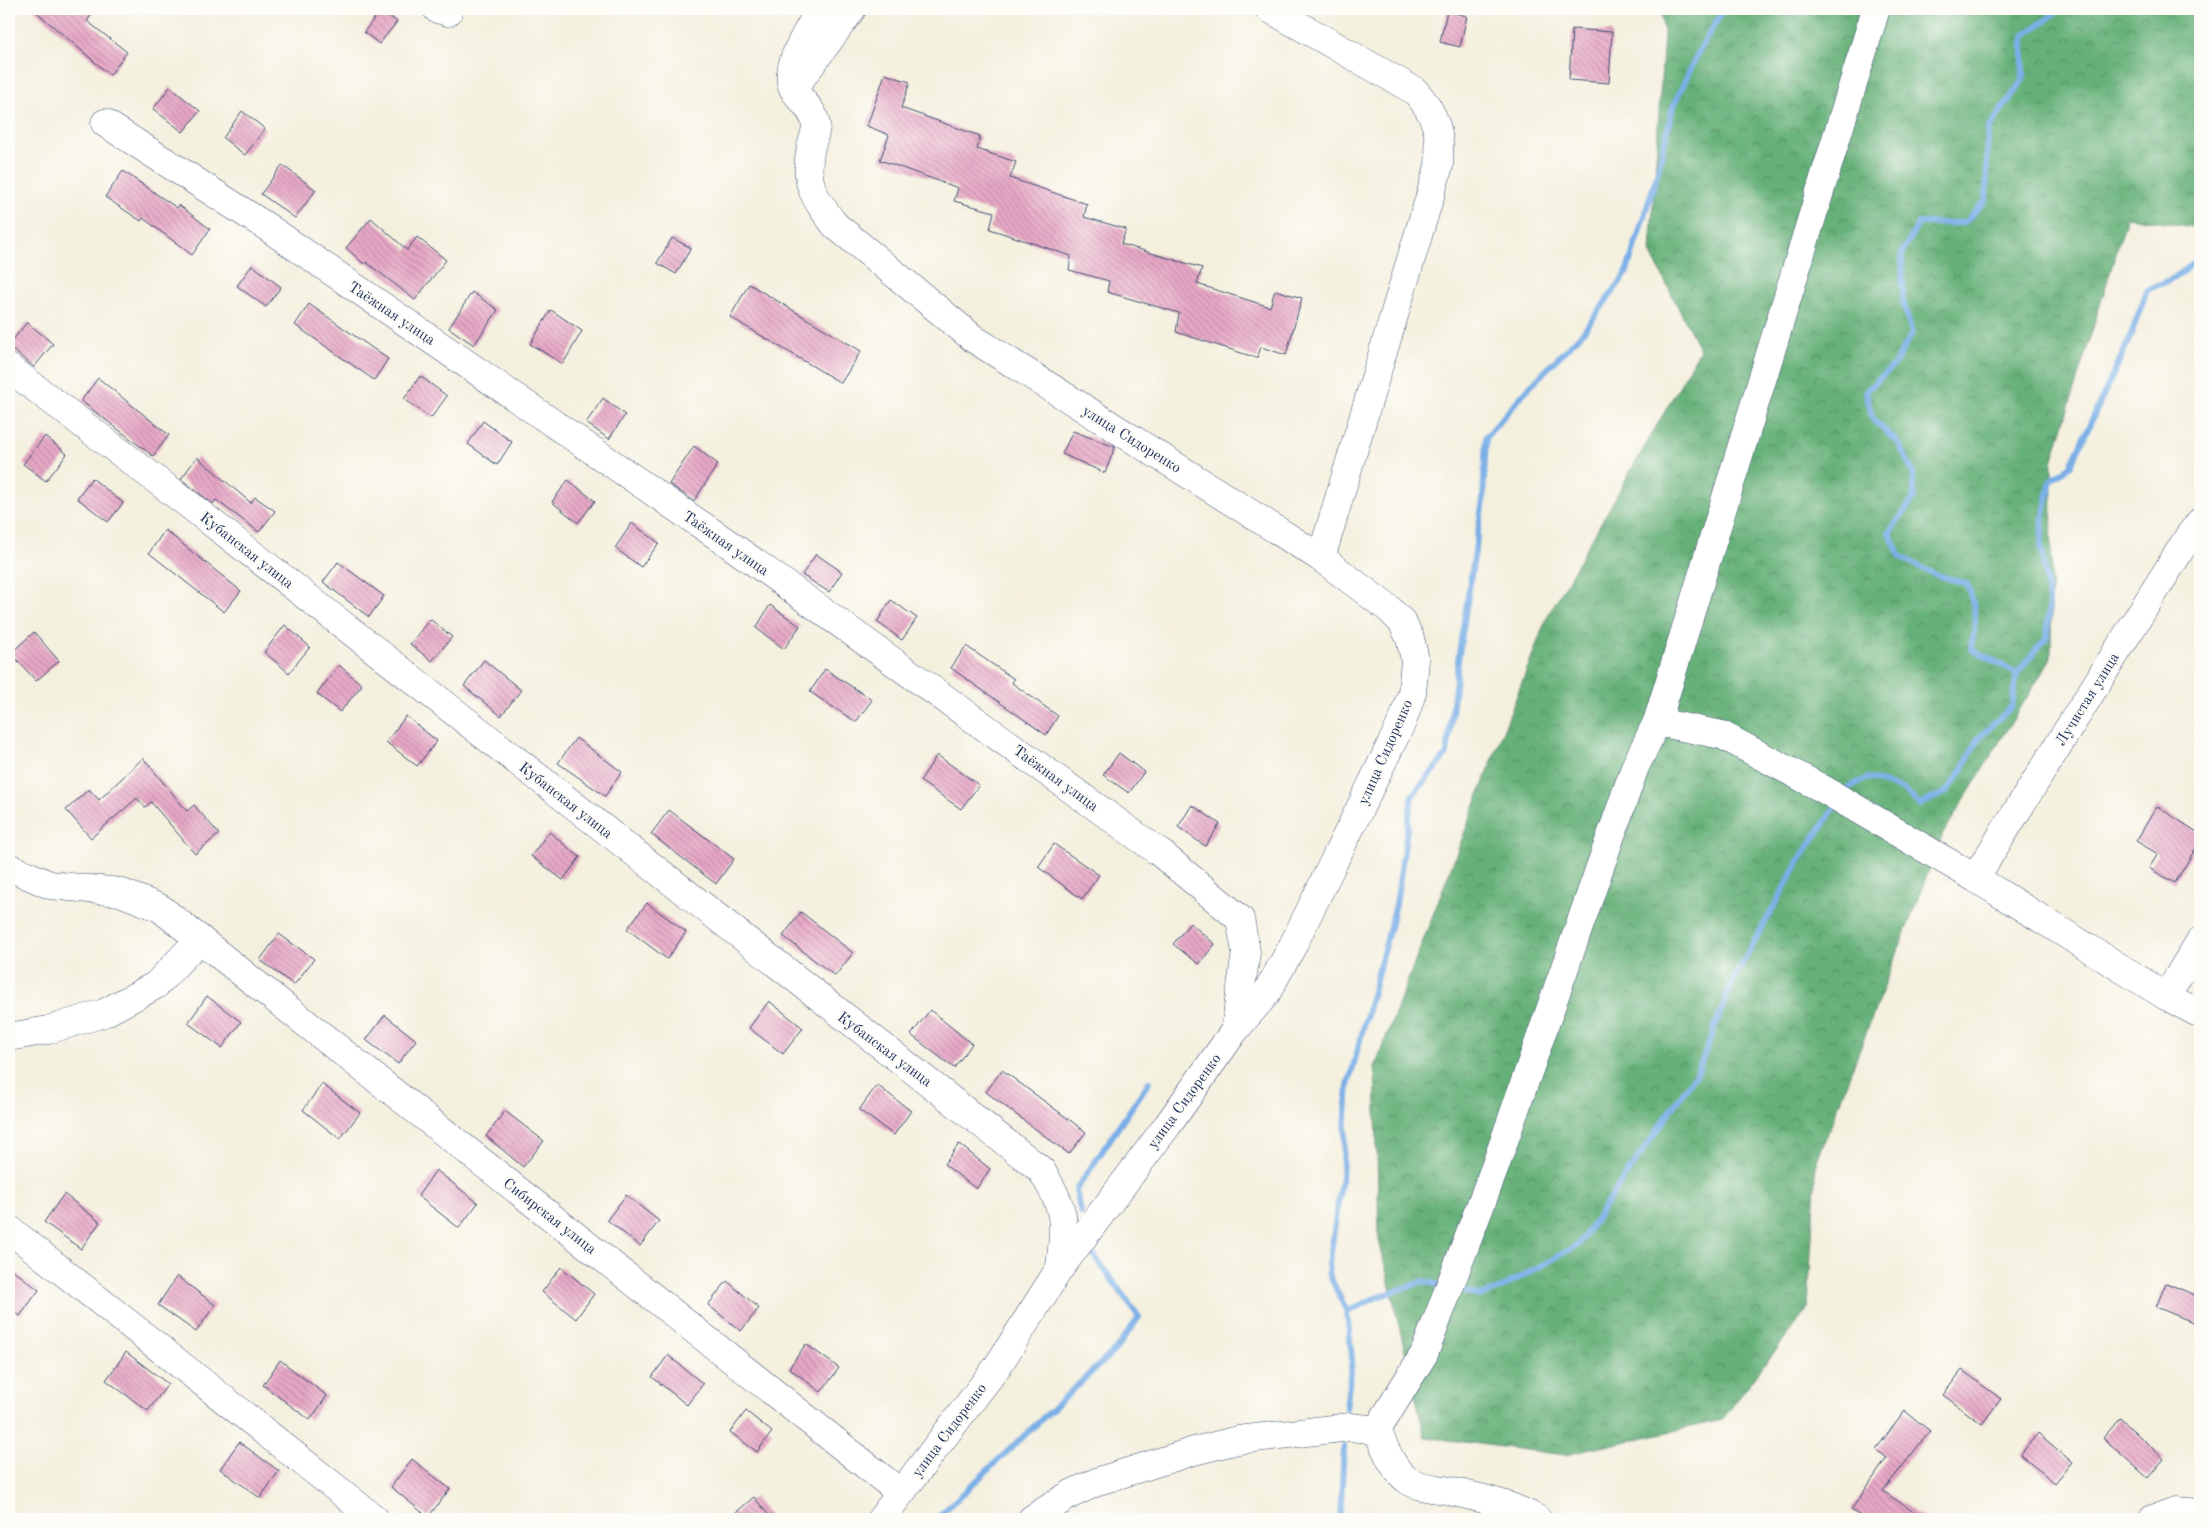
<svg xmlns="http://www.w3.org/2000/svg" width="2209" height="1528" viewBox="0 0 2209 1528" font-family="'Old Standard TT',serif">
<defs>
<pattern id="forest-crowns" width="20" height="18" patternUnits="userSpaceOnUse" patternTransform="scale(1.25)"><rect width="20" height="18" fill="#66b179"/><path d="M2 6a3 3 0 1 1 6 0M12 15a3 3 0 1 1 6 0" fill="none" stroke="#539066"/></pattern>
<pattern id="building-back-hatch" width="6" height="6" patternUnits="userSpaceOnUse" patternTransform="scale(1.25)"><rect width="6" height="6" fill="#e8a8c6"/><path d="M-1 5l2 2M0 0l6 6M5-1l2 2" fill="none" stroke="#bb89a4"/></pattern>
</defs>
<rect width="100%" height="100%" fill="#fdfcf7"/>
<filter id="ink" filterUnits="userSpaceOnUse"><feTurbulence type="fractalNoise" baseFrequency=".02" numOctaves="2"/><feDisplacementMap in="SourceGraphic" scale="10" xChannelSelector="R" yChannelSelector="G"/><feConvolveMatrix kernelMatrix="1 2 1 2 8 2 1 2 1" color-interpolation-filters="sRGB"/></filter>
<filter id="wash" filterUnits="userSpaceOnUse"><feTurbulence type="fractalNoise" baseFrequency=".0096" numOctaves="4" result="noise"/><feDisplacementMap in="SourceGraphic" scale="20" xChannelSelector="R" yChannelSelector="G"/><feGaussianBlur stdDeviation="1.12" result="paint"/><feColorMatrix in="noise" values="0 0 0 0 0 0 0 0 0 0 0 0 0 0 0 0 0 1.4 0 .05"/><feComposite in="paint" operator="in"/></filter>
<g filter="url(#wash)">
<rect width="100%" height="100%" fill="#f4f0de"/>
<!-- forest -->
<path fill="url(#forest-crowns)" stroke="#40706c" d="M1660 9H2200V228L2127 217 2052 462 2051 658 1943 834 1816 1163 1808 1308 1722 1420 1565 1455 1425 1437 1379 1240 1375 1066 1547 617 1700 350 1650 252 1664 33Z"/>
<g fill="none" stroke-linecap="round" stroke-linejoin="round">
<!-- stream -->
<g stroke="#7aafe7" stroke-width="6">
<path d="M2017 673 1971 649C1977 619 1977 612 1967 584L1934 574 1901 557 1889 533 1914 498 1913 472 1899 444 1872 418 1866 391 1894 365 1912 333 1903 301 1902 253 1919 223H1964L1986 200 1988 129 2023 80V36L2053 15 2057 9"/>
<path d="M1844 794 1849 787 1868 778 1905 790 1919 805 1946 792 1961 772 1977 740 2012 706 2017 673 2047 637 2049 601 2041 546 2043 518 2051 480 2071 465 2129 340 2147 290 2174 278 2200 258"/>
<path d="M1081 1213 1076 1190 1149 1082"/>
<path d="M1455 1289 1481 1296 1501 1288 1578 1245 1698 1071 1733 980 1803 854 1837 804"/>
<path d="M1347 1312 1375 1298 1424 1281 1443 1286"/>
<path d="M1346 1408 1352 1360 1347 1312 1328 1272 1342 1176 1348 1086 1396 904 1412 796 1447 754 1459 653 1483 500 1486 437 1523 394 1584 331 1626 274 1656 178 1673 106 1701 47 1724 9"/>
<path d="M936 1519 1116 1349 1139 1317 1090 1250"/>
<path d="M1340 1519 1344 1447"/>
</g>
</g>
<g id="blocks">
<!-- building -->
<g fill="url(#building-back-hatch)">
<path d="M33 9H96L87 21 127 52 110 75Z"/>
<path d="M381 10 397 22 379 44 364 32Z"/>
<path d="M1447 11 1467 16 1460 47 1440 42Z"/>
<path d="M1572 29 1612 32 1609 83 1569 80Z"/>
<path d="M885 74 910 82 901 108 980 136 977 149 1016 162 1010 178 1087 204 1084 217 1126 229 1121 244 1202 268 1197 284 1270 307 1275 290 1302 298 1286 355 1261 347 1257 358 1176 332 1179 313 1107 292 1109 281 1069 270 1071 256 990 229 994 212 954 201 958 188 880 160 889 135 867 126Z"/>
<path d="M170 87 200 111 183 132 153 109Z"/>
<path d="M242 111 265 129 245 155 223 138Z"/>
<path d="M282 165 316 190 295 218 261 194Z"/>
<path d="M123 171 177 208 179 205 210 229 192 255 143 218 141 221 105 197Z"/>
<path d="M371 218 407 250 417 237 446 260 415 300 366 262 364 264 346 248Z"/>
<path d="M672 238 691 248 676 274 657 263Z"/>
<path d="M252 265 281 287 266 307 237 286Z"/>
<path d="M749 284 861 351 841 383 730 317Z"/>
<path d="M472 292 498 310 474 345 449 328Z"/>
<path d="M309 304 388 359 374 380 295 325Z"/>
<path d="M551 310 582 331 563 364 530 344Z"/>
<path d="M27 322 53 344 34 367 9 347V345Z"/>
<path d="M420 376 447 396 431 418 404 399Z"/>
<path d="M98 378 169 435 153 456 81 401Z"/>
<path d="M603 398 625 415 609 439 586 423Z"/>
<path d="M483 421 512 442 497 465 468 444Z"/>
<path d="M1073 431 1115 447 1105 473 1062 454Z"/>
<path d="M45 436 67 454 46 481 23 464Z"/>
<path d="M694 446 718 464 694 501 669 484Z"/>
<path d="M197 457 251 503 255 497 275 511 259 532 216 500 213 504 181 479Z"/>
<path d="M92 478 123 503 108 522 77 498Z"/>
<path d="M568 480 595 501 578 523 552 502Z"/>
<path d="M632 523 659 543 641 567 615 548Z"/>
<path d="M165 530 241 591 224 612 149 553Z"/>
<path d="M816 554 842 572 829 592 802 575Z"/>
<path d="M338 562 384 596 369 617 323 582Z"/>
<path d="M891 600 917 618 902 640 877 622Z"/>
<path d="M770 605 800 626 784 649 756 628Z"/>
<path d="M430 619 452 637 432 661 410 644Z"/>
<path d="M285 625 310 647 289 673 264 652Z"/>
<path d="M34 632 59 661 36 681 11 653Z"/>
<path d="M966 646 1014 679 1012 683 1058 716 1046 735 951 668Z"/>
<path d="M484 660 521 690 501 716 464 686Z"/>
<path d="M339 665 362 685 340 712 317 694Z"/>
<path d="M825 669 872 700 856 722 810 692Z"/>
<path d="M406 716 437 741 417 766 386 742Z"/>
<path d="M576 738 622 772 605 796 558 763Z"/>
<path d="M1119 753 1144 772 1129 793 1103 775Z"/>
<path d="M937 755 979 785 961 809 920 781Z"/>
<path d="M143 758 187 811 194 805 219 834 195 854 151 802 145 807 137 798 91 838 66 810 89 789 99 800Z"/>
<path d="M1192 805 1220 824 1205 846 1178 827Z"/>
<path d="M2157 806 2200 834V841L2175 883 2149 868 2158 854 2136 841Z"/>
<path d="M669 810 734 859 716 884 651 834Z"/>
<path d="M549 832 580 857 563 880 531 856Z"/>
<path d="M1054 844 1099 875 1082 899 1038 867Z"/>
<path d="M647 903 686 932 667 959 627 929Z"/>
<path d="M801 912 853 953 835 976 783 936Z"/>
<path d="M1190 923 1215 944 1199 964 1173 944Z"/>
<path d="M279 934 314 959 294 985 260 960Z"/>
<path d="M207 996 241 1022 222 1048 188 1023Z"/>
<path d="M769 1001 803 1028 783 1054 749 1028Z"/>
<path d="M930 1010 972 1044 954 1068 911 1035Z"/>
<path d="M385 1015 416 1040 398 1064 366 1040Z"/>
<path d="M1002 1070 1086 1132 1069 1154 986 1092Z"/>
<path d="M322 1084 360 1113 340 1139 303 1110Z"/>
<path d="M877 1085 911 1111 894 1135 859 1110Z"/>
<path d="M505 1111 544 1141 523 1167 486 1136Z"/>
<path d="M959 1144 990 1169 976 1189 944 1164Z"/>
<path d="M436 1170 478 1203 459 1228 418 1196Z"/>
<path d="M64 1194 100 1222 81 1249 44 1222Z"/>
<path d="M626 1195 659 1221 640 1246 607 1220Z"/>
<path d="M9 1267 39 1290 20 1316 9 1307Z"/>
<path d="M561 1267 594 1294 576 1319 542 1292Z"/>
<path d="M177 1276 215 1305 196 1332 158 1305Z"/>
<path d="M727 1281 759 1308 741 1331 708 1305Z"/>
<path d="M2166 1283 2200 1297V1325L2156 1307Z"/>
<path d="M806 1344 839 1368 821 1392 789 1368Z"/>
<path d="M126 1352 168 1384 148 1411 106 1380Z"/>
<path d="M668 1355 703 1384 687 1405 652 1377Z"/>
<path d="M280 1360 327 1396 310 1420 263 1385Z"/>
<path d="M1962 1370 2001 1399 1982 1424 1943 1395Z"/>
<path d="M746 1411 772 1432 757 1452 730 1432Z"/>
<path d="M1905 1411 1930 1431 1883 1491 1924 1519H1864L1851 1510 1887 1458 1876 1449Z"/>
<path d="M2120 1418 2164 1459 2148 1478 2103 1438Z"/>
<path d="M2038 1433 2072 1462 2055 1483 2020 1455Z"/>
<path d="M239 1442 279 1471 260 1498 220 1469Z"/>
<path d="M412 1459 450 1489 428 1517 391 1487Z"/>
<path d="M754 1497 772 1519H728Z"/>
</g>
</g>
</g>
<g filter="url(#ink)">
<use href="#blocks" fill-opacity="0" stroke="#3c4c71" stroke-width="1"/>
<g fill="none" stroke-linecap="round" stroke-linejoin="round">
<!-- minor casing -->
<g stroke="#3c4c71" stroke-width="29">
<g id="minor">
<path d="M437 9 448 12"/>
<path d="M820 9C810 28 781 69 794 90 802 102 814 110 816 125 816 134 811 143 810 152 804 185 816 200 835 225L974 339 1321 558 1389 609 1402 622 1410 638 1415 660 1412 693 1403 720 1292 947 1266 994 1235 1030 1167 1126 1060 1268 997 1367 881 1519"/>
<path d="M1270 9 1415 91C1437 115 1441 134 1439 166L1321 558"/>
<path d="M797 84 852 9"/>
<path d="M105 123 267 227 729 544 1159 852 1240 919 1246 952 1235 1030"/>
<path d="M9 368 188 504 1041 1170C1067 1211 1065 1221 1060 1268"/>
<path d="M1657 722 1722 735 1823 789 1975 878 2166 996 2200 1014"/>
<path d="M9 867 50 885 120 892 160 908 901 1493"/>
<path d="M1975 878 2189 536 2200 522"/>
<path d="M2166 996 2200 941"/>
<path d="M9 1037 48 1030 104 1013 156 985 200 939"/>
<path d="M9 1229 375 1519"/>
<path d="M1377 1430C1384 1446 1392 1468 1406 1479 1418 1488 1436 1488 1450 1491 1480 1498 1511 1504 1537 1519"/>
<path d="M1032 1519 1071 1494 1099 1481 1194 1451 1238 1440 1350 1427 1377 1430 1424 1354 1495 1167 1635 767 1657 722 1876 9"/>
<path d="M2153 1519 2176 1511 2200 1513"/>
</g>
</g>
<!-- minor -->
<use href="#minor" stroke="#fff" stroke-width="28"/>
</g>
</g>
<g text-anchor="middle" stroke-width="5" stroke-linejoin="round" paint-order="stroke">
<!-- street labels -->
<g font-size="15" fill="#1b2f5e" stroke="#fdfcf7">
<text transform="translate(392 313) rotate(34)" y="5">Таёжная улица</text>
<text transform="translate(1132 439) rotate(32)" y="5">улица Сидоренко</text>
<text transform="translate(726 543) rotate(35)" y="5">Таёжная улица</text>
<text transform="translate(247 550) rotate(38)" y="5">Кубанская улица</text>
<text transform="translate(2087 699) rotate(-58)" y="5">Лучистая улица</text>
<text transform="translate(1385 752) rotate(-66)" y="5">улица Сидоренко</text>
<text transform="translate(1056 778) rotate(36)" y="5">Таёжная улица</text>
<text transform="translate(566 800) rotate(38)" y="5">Кубанская улица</text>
<text transform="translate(885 1049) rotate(37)" y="5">Кубанская улица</text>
<text transform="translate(1184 1101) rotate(-54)" y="5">улица Сидоренко</text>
<text transform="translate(550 1216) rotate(38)" y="5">Сибирская улица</text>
<text transform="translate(949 1430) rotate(-53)" y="5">улица Сидоренко</text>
</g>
</g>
<!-- margin -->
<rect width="2209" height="1528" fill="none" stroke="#fdfcf7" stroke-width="30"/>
</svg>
